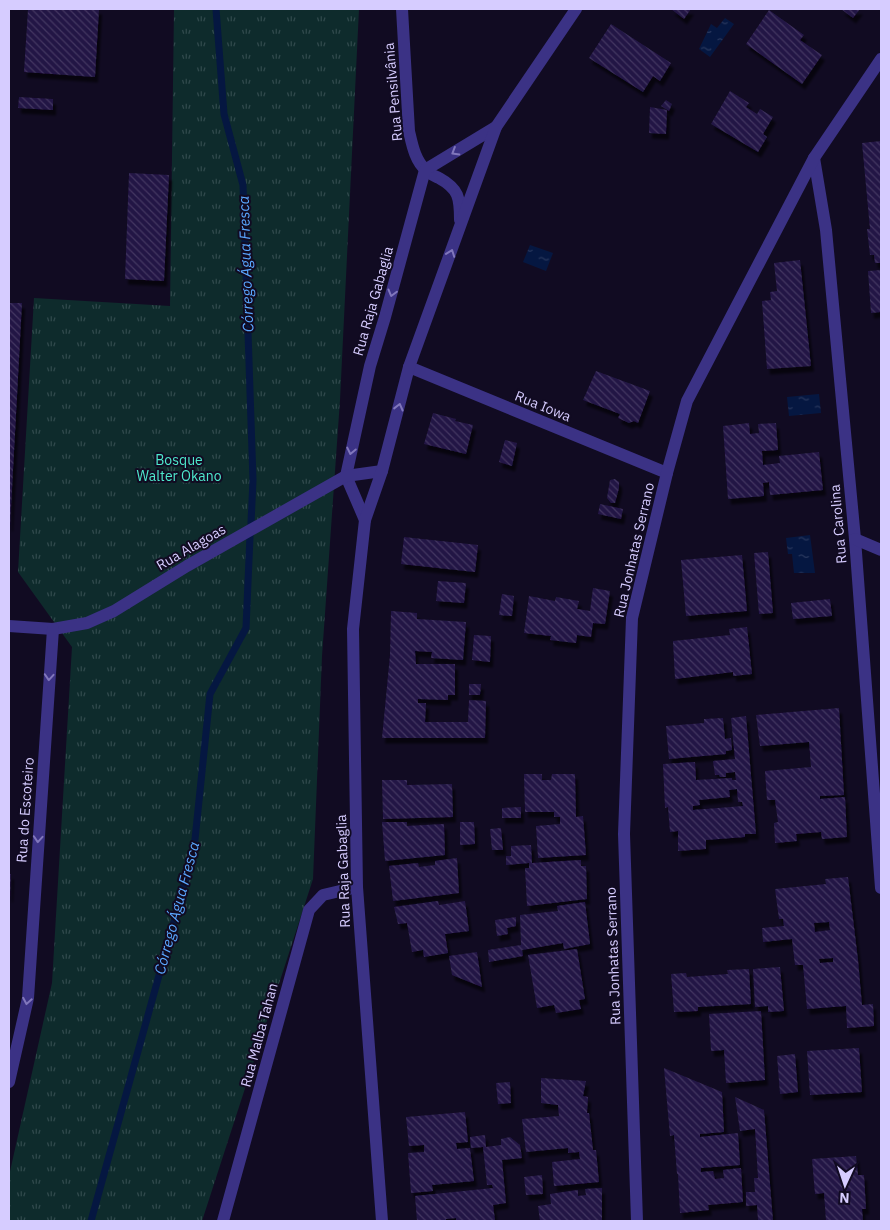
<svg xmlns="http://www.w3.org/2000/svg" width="890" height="1230" viewBox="0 0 890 1230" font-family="'IBM Plex Sans',sans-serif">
<defs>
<pattern id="park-tufts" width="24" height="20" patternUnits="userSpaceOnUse" patternTransform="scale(1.25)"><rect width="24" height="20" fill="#0e2b2c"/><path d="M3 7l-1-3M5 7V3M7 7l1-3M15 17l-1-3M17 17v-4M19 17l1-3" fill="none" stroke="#30494c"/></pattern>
<pattern id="water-ripples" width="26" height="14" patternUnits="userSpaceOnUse" patternTransform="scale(1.25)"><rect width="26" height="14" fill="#051741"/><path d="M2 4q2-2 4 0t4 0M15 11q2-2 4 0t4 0" fill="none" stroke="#29385e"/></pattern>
<pattern id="building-back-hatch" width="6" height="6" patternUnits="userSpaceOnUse" patternTransform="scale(1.25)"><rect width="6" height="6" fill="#231645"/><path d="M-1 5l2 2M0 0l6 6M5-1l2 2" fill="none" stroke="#423761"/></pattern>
<filter id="shadow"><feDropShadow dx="3" dy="5.5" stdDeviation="1" flood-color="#0009"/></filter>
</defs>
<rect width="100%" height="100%" fill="#110b22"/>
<!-- park -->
<path fill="url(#park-tufts)" d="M174 9H359L340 400 322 656 313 879 202 1221H9V1176L52 983 72 647 18 572 34 298 170 306Z"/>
<!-- water -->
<g fill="url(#water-ripples)">
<path d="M725 18 734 24 710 57 699 49 711 24 717 28Z"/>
<path d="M530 245 553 253 546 271 523 262Z"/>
<path d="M819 394 821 413 789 416 787 397Z"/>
<path d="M810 535 815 573H794L792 554H788L786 538Z"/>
</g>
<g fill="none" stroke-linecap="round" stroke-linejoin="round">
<!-- stream -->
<g stroke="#051741" stroke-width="7">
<path d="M216 9 224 114 243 185 253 480 251 523"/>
<path d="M91 1221 194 849 210 694 246 628 250 536"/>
</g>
</g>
<!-- building -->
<g fill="url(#building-back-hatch)" fill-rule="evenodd" filter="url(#shadow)">
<path d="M28 9H99L95 77 24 72Z"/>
<path d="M671 9H691L684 19Z"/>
<path d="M841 9H860L853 18Z"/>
<path d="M769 10 804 35 800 40 822 55 802 84 746 44Z"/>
<path d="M611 24 671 63 660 81 653 76 643 92 589 58Z"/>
<path d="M730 91 749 103 746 107 757 114 760 109 773 117 763 134 767 137 758 152 711 124Z"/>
<path d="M19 97 53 99V110L18 108Z"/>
<path d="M666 100 672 104 669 111 661 106Z"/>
<path d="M650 107 667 110 666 134 649 133Z"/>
<path d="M881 141V263H875L874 255H870L867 229H870L862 143Z"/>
<path d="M129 173 169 175 164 281 125 279Z"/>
<path d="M800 260 811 366 767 369 762 301 771 300 770 292 777 291 774 263Z"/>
<path d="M881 270V312L871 313 868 271Z"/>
<path d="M9 303H22L10 526H9Z"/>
<path d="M596 371 650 391 638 423 634 421 629 423 618 418 620 414 583 400Z"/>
<path d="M433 413 456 419 455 421 473 425 466 454 424 444Z"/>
<path d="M749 423 750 434 759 433 758 424 776 423 778 450 762 451 763 465 780 463 779 456 819 452 823 490 770 495 769 482 763 483 764 496 728 499 723 426Z"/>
<path d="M505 440 517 443 512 466 499 462Z"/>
<path d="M615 479 619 482V488L615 503H611L607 498 610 480Z"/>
<path d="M600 504 623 509 621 519 598 514Z"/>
<path d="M404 537 478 545 475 572 401 564Z"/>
<path d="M768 552 773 613 759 614 754 553Z"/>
<path d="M742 555 747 611 686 616 681 560Z"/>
<path d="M438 581 466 583 464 603 436 601Z"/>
<path d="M593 588 610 591 605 624 593 623 591 637 577 635 576 643 550 640 551 636 524 633 529 596 555 601 556 597 579 601 577 609 590 611Z"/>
<path d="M502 594 514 596 512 616 499 615Z"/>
<path d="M830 599 832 616 793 619 791 603Z"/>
<path d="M391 611 417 613V619L466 622 463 660 431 658 432 652 415 651 416 664H455V695H448V700L418 699V703H426L425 722H468L469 700 486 701 485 738H382L390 655Z"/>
<path d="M747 627 752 674 733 676V672L675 679 673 641 730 635 729 629Z"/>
<path d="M474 635 491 636 490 662 472 660Z"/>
<path d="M469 684H481L480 695H469Z"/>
<path d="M839 708 844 795 820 796V799L845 797 847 837 822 839 821 832 796 834 797 841 775 843 774 823 778 822 775 800H767L765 771 811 767 809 742 760 746 756 715Z"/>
<path d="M746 716 756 834H745V837L706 840V849L678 851V831L670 832 668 807 665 808 663 764 695 762 696 780 732 778V780H736L735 772 726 773V777H720L719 775H715L713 761 735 759 731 718ZM737 789 738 802H742L743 806 693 810V806L700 805 699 800 730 797 729 790Z"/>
<path d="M723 718 725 739 731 738 732 750 726 751V754L669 759 666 726 704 723V719Z"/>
<path d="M524 774H542V780H551L552 774H575L576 817 583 816 586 855 538 858 536 826 560 824V817H554V812H525Z"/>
<path d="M382 780H407V785L452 784 453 817 383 819Z"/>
<path d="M521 807V818H502V808Z"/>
<path d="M382 822H407V826L444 824 445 855 385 861Z"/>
<path d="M460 822H474L475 844 460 845Z"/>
<path d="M501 828 503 850H492L490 829Z"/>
<path d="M531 845 532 863 581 860V866H586L587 899 527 906 525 868H529V863L506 865V856H511V846Z"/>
<path d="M457 858 459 893 393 901 389 866 418 863 419 867 435 865V861Z"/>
<path d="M9 874H11L10 897H9Z"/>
<path d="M848 877 858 960 862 1005 873 1004 874 1026 847 1028 846 1006 807 1009 803 965H795L792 939 763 942 762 928 784 926 783 919H779L775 889 826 884 825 879ZM829 922 830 930 815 932 814 923ZM833 958V962L820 963 819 959Z"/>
<path d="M438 901 439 905 465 901 469 931 445 934 448 953 424 957 423 950 412 952 407 923 398 924 394 907Z"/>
<path d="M585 902 590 944 564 949 563 943 522 950 523 956 489 962 488 950 521 945 520 915 558 911 557 906Z"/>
<path d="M516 917V926L507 928 508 934 497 936 495 920Z"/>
<path d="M577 949 585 999 579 1000 581 1009 556 1013 554 1005 537 1008 528 955Z"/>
<path d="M477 952 482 987 452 975 449 956Z"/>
<path d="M780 967 784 1011 768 1012V1006L755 1007 753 969Z"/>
<path d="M749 969 751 1004 698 1007V1011L674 1012 671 974 686 973 687 977 728 974 727 970Z"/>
<path d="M761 1011 765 1080 726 1083 724 1050 711 1051 709 1014Z"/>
<path d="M859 1048 862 1092 810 1095 807 1051Z"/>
<path d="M795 1054 798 1092 780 1094 777 1056Z"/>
<path d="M664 1068 722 1092 724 1132 700 1134V1137L738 1133 740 1165 701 1168V1172L713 1171 715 1179 724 1178 723 1170 741 1168 743 1202 708 1205 709 1210 680 1213 678 1174H677L674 1135 670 1136Z"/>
<path d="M541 1078 586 1081 583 1096 588 1097 587 1113H589L593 1150H596L599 1182 554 1186 552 1162 580 1159 579 1152 568 1153V1148L526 1152 522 1119 559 1116 558 1105 541 1103Z"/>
<path d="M510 1082 511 1103 498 1104 496 1083Z"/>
<path d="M735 1097 764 1110 773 1221H758L757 1205 746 1206V1192H755L754 1178H758L755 1129 740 1131Z"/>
<path d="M465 1112 468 1142 456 1143 457 1149 470 1148 474 1181 432 1185 433 1191 411 1193 408 1153 424 1152V1145L409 1146 406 1117Z"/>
<path d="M485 1135 486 1147 501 1145V1139L510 1137 520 1145 522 1158 502 1160 506 1203 493 1205 495 1220 456 1221V1218L446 1219V1221H417L415 1196 493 1188 492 1185H487L483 1147 471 1148 470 1137Z"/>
<path d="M856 1156 858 1175H864L866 1209H862L863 1221H826L824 1193 815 1194 812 1159Z"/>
<path d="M542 1175 543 1194 526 1195 524 1177Z"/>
<path d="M602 1188V1221H540L538 1206 551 1204 550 1194 578 1190V1196L586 1195 585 1189Z"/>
</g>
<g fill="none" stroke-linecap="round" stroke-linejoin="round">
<!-- minor -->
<g stroke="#3b3285" stroke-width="12">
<path d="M402 9 409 131C412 144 415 161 426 170 429 174 435 176 439 178 459 189 460 198 460 220"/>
<path d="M814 158 826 230 855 539 881 888"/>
<path d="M409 367 667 473"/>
<path d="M365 520 346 476 370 366 385 317 425 170 496 127"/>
<path d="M855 539 881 550"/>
<path d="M9 626 53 629 87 623 114 611 187 566 346 476 382 471"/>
<path d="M9 1082 28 998 53 629"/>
<path d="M223 1221 309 910 323 895 357 887"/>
<path d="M382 1221 357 887 353 629 365 520 382 471 409 367 496 127 576 9"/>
<path d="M637 1221 624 834 632 618 667 473 687 401 814 158 881 59"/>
</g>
</g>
<!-- one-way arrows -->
<defs><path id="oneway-chevron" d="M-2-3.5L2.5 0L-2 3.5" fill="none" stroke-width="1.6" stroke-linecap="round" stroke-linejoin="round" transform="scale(1.25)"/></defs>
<g stroke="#8177bc">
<use href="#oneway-chevron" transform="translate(455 152) rotate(149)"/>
<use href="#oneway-chevron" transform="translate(451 253) rotate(-70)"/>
<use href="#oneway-chevron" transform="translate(392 293) rotate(105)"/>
<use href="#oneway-chevron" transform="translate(399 407) rotate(-76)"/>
<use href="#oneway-chevron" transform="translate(351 451) rotate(102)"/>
<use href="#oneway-chevron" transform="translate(49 677) rotate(94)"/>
<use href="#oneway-chevron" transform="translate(38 839) rotate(94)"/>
<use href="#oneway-chevron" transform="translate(27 1001) rotate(100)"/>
</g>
<g text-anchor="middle" stroke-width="4" stroke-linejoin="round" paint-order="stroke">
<!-- street labels -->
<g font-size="14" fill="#d6ccff" stroke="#110b22">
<text transform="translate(393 92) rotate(-95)" y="5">Rua Pensilvânia</text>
<text transform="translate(373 301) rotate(-74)" y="5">Rua Raja Gabaglia</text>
<text transform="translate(543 406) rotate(22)" y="5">Rua Iowa</text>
<text transform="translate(838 524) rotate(-95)" y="5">Rua Carolina</text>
<text transform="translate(191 547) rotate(-30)" y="5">Rua Alagoas</text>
<text transform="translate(634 550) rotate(-77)" y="5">Rua Jonhatas Serrano</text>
<text transform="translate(25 810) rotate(-86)" y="5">Rua do Escoteiro</text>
<text transform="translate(343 871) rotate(-92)" y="5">Rua Raja Gabaglia</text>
<text transform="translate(613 956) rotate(-92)" y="5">Rua Jonhatas Serrano</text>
<text transform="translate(259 1035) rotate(-75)" y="5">Rua Malba Tahan</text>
</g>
<!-- park labels -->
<g font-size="14" fill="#4ee9cd" stroke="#110b22">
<text x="179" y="465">Bosque<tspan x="179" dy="16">Walter Okano</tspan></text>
</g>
<!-- water labels -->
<g font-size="15" font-style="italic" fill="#5aa7ff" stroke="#110b22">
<text transform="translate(246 264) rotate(-92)" y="5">Córrego Água Fresca</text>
<text transform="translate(177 908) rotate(-75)" y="5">Córrego Água Fresca</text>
</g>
</g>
<!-- border -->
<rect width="890" height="1230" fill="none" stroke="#d6ccff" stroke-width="20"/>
<!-- north arrow -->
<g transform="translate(845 1185) rotate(183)" stroke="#110b22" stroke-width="4" paint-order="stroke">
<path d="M0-4L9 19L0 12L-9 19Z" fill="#d6ccff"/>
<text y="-8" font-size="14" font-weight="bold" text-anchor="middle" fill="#d6ccff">N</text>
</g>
</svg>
